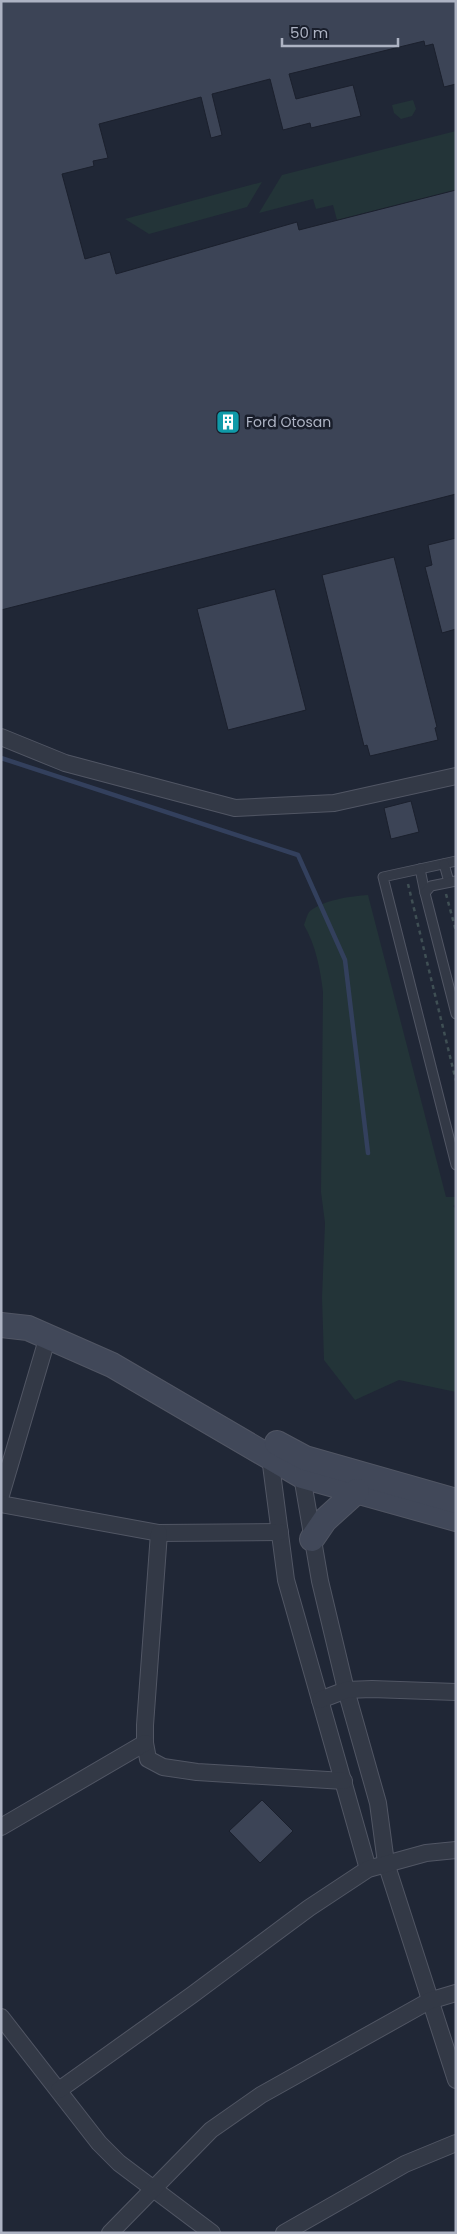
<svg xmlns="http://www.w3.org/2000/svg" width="457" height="2234" viewBox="0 0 457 2234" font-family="Poppins,sans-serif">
<rect width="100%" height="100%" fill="#202736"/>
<!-- green -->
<g fill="#233438">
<path d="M413 100 416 109 412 116 401 119 394 113 392 105Z"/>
<path d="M456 131V190L337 220 333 205 316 209 313 199 259 213 282 175Z"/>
<path d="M262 182 247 207 149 234 125 219Z"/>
<path d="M368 895 446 1197H456V1204L453 1206 456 1209V1392L399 1380 355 1400 324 1360 322 1298 325 1223 321 1192 323 992C320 968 316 946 304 925 306 920 307 914 310 911 324 900 351 896 368 895Z"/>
</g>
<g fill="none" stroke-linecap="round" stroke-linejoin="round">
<!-- stream -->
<path stroke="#33405d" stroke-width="4.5" d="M1 758 298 855 345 960 368 1153"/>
</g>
<!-- building -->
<g fill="#3c4456" stroke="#1b202d">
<path d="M1 1H456V84L444 87 433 44 425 46 424 41 289 74 296 99 353 85 361 116 311 128 310 123 283 130 270 79 212 94 222 135 211 138 201 97 99 124 108 158 93 161 94 166 62 174 85 259 110 252 116 274 297 222 299 230 456 190V494L1 610Z"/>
<path d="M456 538V629L442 633 425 567 432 565 428 545Z"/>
<path d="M394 557 437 727 435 728 438 740 370 756 367 745 364 746 322 575Z"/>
<path d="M275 589 306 710 228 730 197 609Z"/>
<path d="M411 801 419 832 391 839 384 808Z"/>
<path d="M262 1800 293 1831 260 1863 229 1831Z"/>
</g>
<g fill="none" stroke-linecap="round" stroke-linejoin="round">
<!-- lane casing -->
<g stroke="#515664" stroke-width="11">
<g id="lane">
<path d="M456 861 383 877 456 1165"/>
<path d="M444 864 449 882"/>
<path d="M420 869 425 893"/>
<path d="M456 881 431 886 425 893 456 1014"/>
</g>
</g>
<!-- street casing -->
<g stroke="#515664" stroke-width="18">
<g id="street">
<path d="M1 737 65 763 235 808 334 803 456 776"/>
<path d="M270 1457 286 1580 368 1869"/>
<path d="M302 1476 320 1581 346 1690 378 1803 386 1863 456 2080"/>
<path d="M1 1495 48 1336"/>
<path d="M1 1504 159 1533 280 1532"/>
<path d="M159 1533 145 1725V1743L148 1759 163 1767 197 1772 344 1781"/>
<path d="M320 1700 346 1690 372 1689 456 1692"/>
<path d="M1 1827 145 1743"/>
<path d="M1 2017 99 2143 119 2163 212 2233"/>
<path d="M59 2090 192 1995 309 1908 368 1869 426 1853 456 1850"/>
<path d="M110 2233 211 2130 261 2095 429 2001 456 1993"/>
<path d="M284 2233 405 2164 456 2143"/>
</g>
</g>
<!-- secondary casing -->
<g stroke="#515664" stroke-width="26">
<g id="secondary">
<path d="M1 1325 28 1328 112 1365 302 1476 456 1519"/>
<path d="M277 1443 305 1458 456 1501"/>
<path d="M312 1539 325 1520 357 1491"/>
</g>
</g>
<!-- path -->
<g stroke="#3f4f54" stroke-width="2.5" stroke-dasharray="4 4" stroke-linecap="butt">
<path d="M408 884 456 1081"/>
<path d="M446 894 456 931"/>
</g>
<!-- lane -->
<use href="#lane" stroke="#333946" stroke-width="9"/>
<!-- street -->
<use href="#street" stroke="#333946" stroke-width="16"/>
<!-- secondary -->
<use href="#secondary" stroke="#414859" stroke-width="24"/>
</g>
<!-- icons -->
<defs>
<g id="building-square" transform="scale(1.25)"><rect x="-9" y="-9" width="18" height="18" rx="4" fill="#0f9aa8" stroke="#191e2b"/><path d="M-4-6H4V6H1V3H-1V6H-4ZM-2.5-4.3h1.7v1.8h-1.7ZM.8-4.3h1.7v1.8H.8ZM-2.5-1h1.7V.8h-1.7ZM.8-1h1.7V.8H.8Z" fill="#fff"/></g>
</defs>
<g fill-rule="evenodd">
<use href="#building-square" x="228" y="422"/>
</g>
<g text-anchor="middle" stroke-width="5" stroke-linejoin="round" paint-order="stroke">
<!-- poi labels -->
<g font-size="14" fill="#adb3c3" stroke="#191e2b" text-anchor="start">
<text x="246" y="427">Ford Otosan</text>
</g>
</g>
<!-- border -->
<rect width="457" height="2234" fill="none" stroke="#adb3c3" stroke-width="5"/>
<!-- scale -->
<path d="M282 38v8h116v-8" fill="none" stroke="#adb3c3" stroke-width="2.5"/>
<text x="290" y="38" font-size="15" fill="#adb3c3" stroke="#191e2b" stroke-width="4" paint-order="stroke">50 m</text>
</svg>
